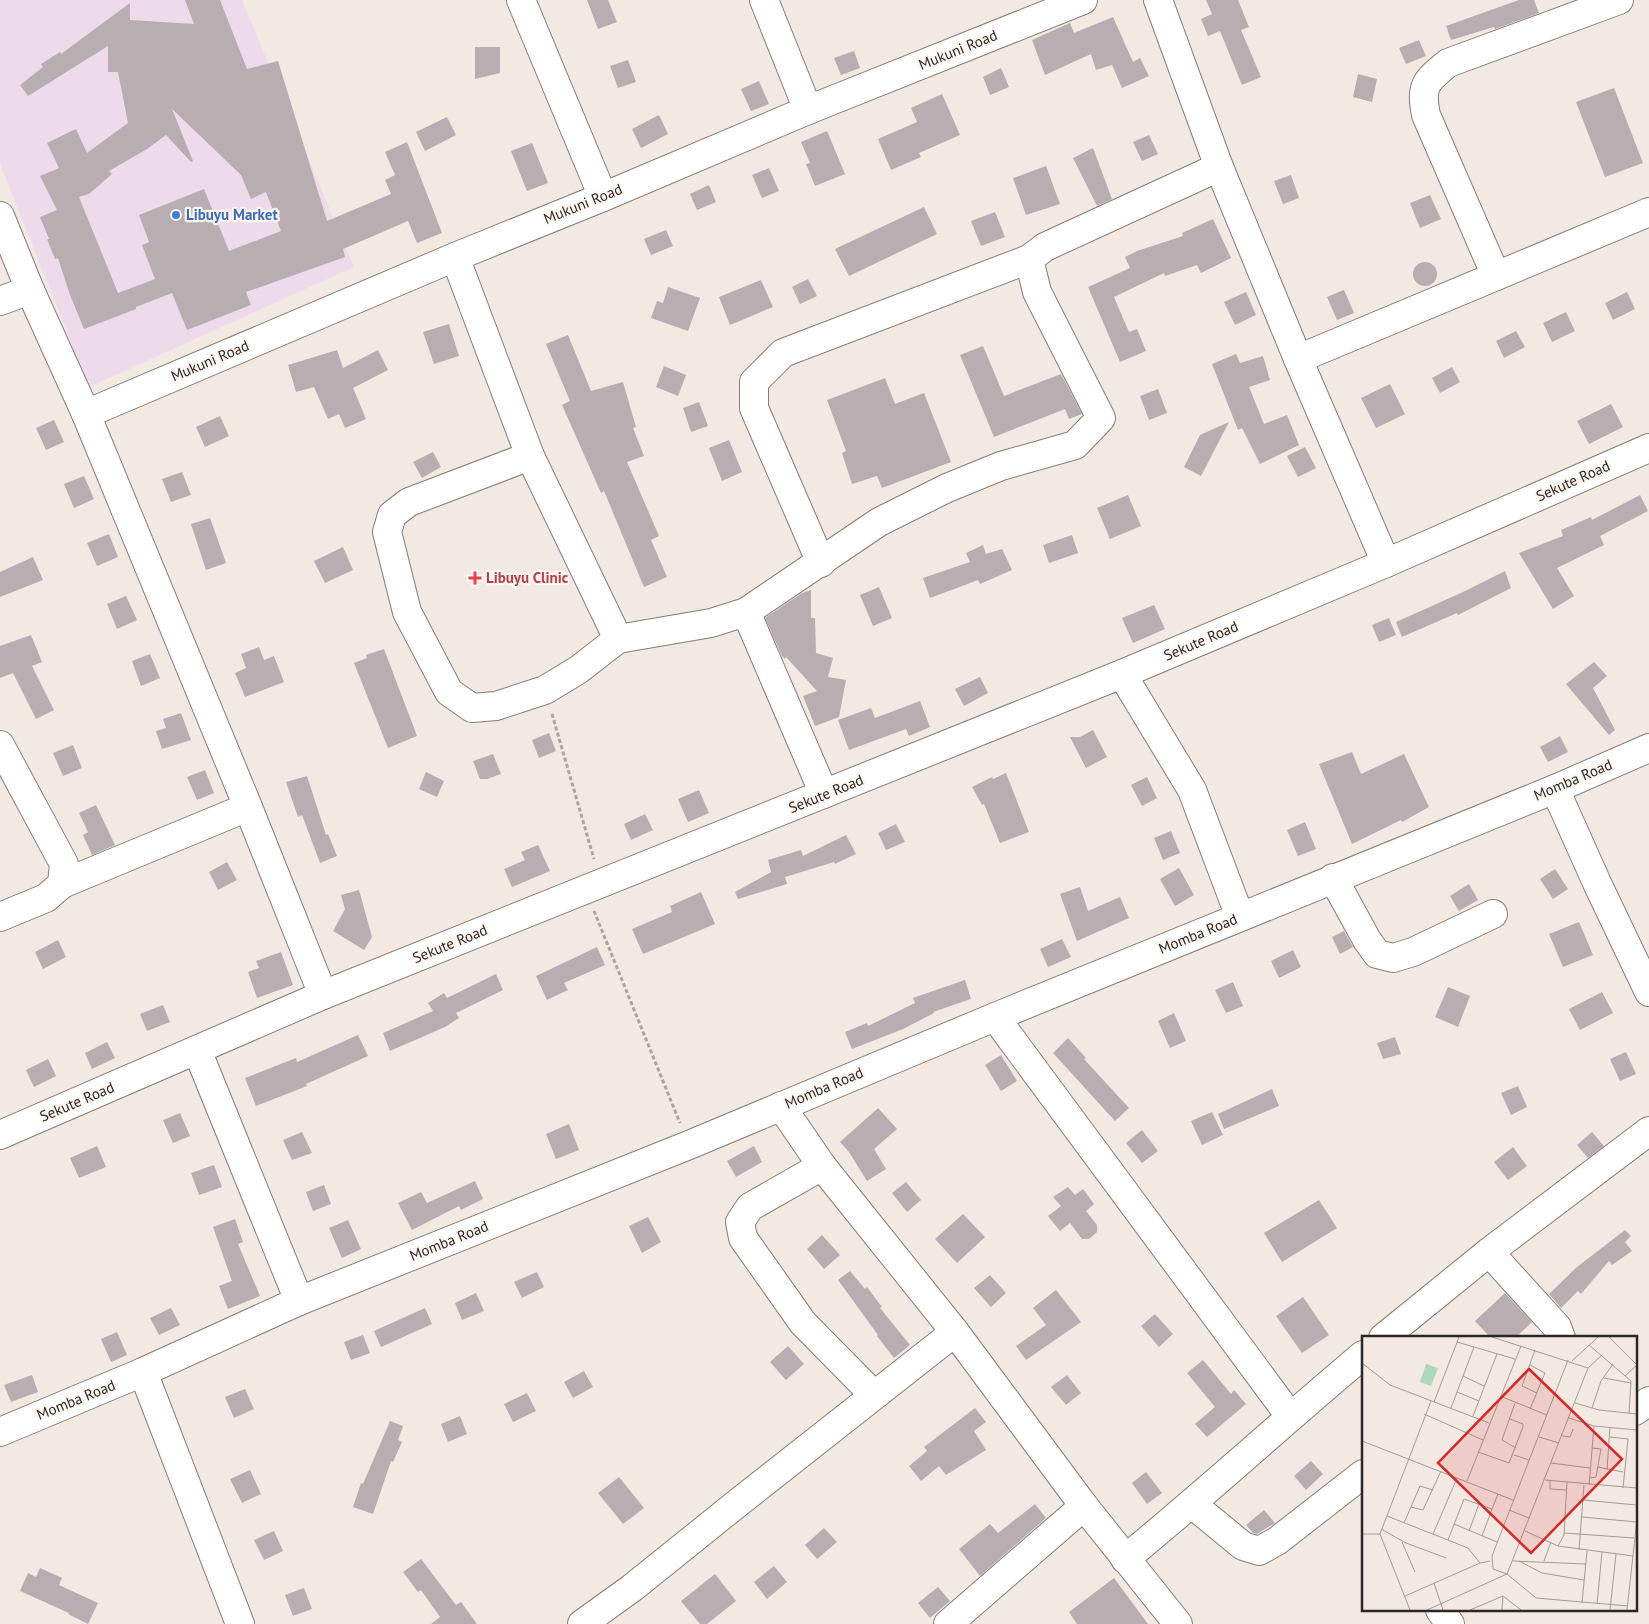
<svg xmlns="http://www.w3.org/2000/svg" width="1649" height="1624" viewBox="0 0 1649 1624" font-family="'PT Sans',sans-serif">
<rect width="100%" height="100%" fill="#f3e9e3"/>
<!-- commercial -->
<path fill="#eddbec" d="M0 0H242L354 267 89 387 0 164Z"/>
<!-- building -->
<g fill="#b8adb0" fill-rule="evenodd">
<path d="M185 0H220L247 69 278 61 327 221 391 194 385 180 395 175 385 152 407 142 442 233 417 243 408 221 343 249 345 257 246 292 251 305 187 330 172 293 136 307V309L84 329 70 295 58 258 55 259 47 239H49L40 217 57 210 40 176 59 168 47 143 76 129 87 153 128 123 118 72H108V46L28 96 20 85 43 67 41 64 60 52 61 54 130 3V20L194 24ZM172 109 241 175 251 199 266 192 281 231 229 251 204 189 139 215 149 242 142 245 155 279 118 293 79 197 89 194 112 174 109 171 147 149 166 135 191 162 193 161Z"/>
<path d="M587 0H608L617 22 598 29Z"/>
<path d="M1206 0H1238L1249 27 1241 30 1261 77 1242 85 1220 31 1208 36 1201 19 1212 14Z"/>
<path d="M1519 0H1534L1539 13 1495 29 1494 27 1451 40 1446 26Z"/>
<path d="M1113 17 1133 62 1140 58 1149 76 1122 88 1112 65 1096 70 1091 54 1045 75 1032 40 1070 23 1074 33Z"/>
<path d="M1419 40 1426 56 1406 64 1399 48Z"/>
<path d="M475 47H500V73L475 79Z"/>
<path d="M854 51 860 68 841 75 834 58Z"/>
<path d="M628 60 636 82 618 88 610 66Z"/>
<path d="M1001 68 1009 87 990 95 983 77Z"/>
<path d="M1358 74 1377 79 1372 102 1353 97Z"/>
<path d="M759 81 769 104 751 111 741 89Z"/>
<path d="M1614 88 1643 163 1605 177 1576 102Z"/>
<path d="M942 94 960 135 919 153 921 157 891 170 878 139 917 122 911 108Z"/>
<path d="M659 115 668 134 641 148 632 129Z"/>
<path d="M447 117 456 135 425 151 416 132Z"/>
<path d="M827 131 845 174 815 186 806 164 810 163 801 142Z"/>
<path d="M1149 135 1158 154 1142 161 1133 142Z"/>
<path d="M532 143 548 183 527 191 511 151Z"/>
<path d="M1093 148 1112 199 1097 206 1073 158Z"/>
<path d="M1046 166 1060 204 1026 215 1013 178Z"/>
<path d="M769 168 779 191 762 198 752 175Z"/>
<path d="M1291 175 1299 198 1283 204 1274 181Z"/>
<path d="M709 185 716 202 697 210 690 194Z"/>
<path d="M1430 195 1441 219 1420 228 1410 203Z"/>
<path d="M924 207 937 234 849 276 835 249Z"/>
<path d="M995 212 1005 237 981 246 971 221Z"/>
<path d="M1213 219 1231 258 1201 273 1197 265 1165 276 1164 273 1114 297 1129 332 1137 329 1146 351 1120 362 1088 287 1130 268 1125 257 1137 251 1183 236 1182 233Z"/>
<path d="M666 230 673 246 651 255 644 239Z"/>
<circle cx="1425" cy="274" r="12"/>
<path d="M808 279 817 296 800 304 792 287Z"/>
<path d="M761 280 773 307 730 325 719 297Z"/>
<path d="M668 287 700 298 688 331 651 318 657 301 663 303Z"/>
<path d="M1344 290 1354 313 1337 320 1327 297Z"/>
<path d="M1246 292 1256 315 1235 325 1224 302Z"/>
<path d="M1627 292 1635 309 1613 320 1605 303Z"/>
<path d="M1566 312 1575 331 1552 342 1543 323Z"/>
<path d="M449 324 459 356 434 364 423 332Z"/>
<path d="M1516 331 1525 347 1504 358 1496 341Z"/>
<path d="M568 335 591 391 623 382 636 427 633 428 644 456 627 462 659 536 651 540 667 577 644 587 604 491 601 493 562 405 570 401 546 344Z"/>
<path d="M983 346 1004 396 1061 374 1082 414 1069 419 1065 409 994 437 960 355Z"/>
<path d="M337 350 343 368 378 350 388 370 353 388 366 419 345 428 339 414 328 419 314 387 296 392 288 365Z"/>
<path d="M1236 354 1240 363 1263 356 1270 380 1249 387 1264 424 1287 415 1299 445 1260 464 1242 428 1238 430 1212 364Z"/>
<path d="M664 366 686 375 678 396 656 387Z"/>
<path d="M1452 367 1460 382 1440 393 1432 378Z"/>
<path d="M885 378 895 404 924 393 951 462 882 488 877 476 852 484 842 453 846 451 827 400Z"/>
<path d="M1390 384 1405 414 1376 428 1361 398Z"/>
<path d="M1158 389 1167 413 1149 420 1140 396Z"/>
<path d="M699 402 708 426 691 432 683 408Z"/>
<path d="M1611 404 1623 427 1589 444 1577 421Z"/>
<path d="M220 416 229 436 205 447 196 427Z"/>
<path d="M54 420 64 442 46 450 36 428Z"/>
<path d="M1229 422 1201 476 1184 467 1200 435Z"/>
<path d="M729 440 742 472 722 481 709 448Z"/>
<path d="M1305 447 1316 468 1298 477 1287 456Z"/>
<path d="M433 452 441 467 422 478 413 462Z"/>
<path d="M182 472 191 495 171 502 162 479Z"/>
<path d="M84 476 94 499 74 508 64 484Z"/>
<path d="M1128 495 1141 526 1110 539 1097 508Z"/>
<path d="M1640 495 1648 511 1600 536 1604 545 1557 568 1574 596 1553 609 1519 553 1563 536 1561 530 1591 517 1592 520Z"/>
<path d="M210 518 226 563 206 570 191 524Z"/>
<path d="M109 534 118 557 97 566 87 543Z"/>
<path d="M1072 535 1078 553 1049 563 1043 545Z"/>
<path d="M983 545 986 554 1002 549 1012 570 980 584 978 580 930 598 923 578 970 562 966 553Z"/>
<path d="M343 547 353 570 325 583 314 561Z"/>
<path d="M33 557 43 580 0 597V572Z"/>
<path d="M1505 571 1511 588 1458 615 1457 613 1402 637 1396 622 1463 592Z"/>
<path d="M879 587 892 618 873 626 860 595Z"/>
<path d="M811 590V618H815L816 653 833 658 828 677 846 680 839 717 815 726 803 696 817 691 786 657 785 659 782 656 765 618 802 593Z"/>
<path d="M126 596 137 620 117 629 107 604Z"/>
<path d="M1154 605 1165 629 1133 643 1122 618Z"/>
<path d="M1389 618 1396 635 1379 642 1372 625Z"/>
<path d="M31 635 42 662 32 666 54 710 36 719 13 673 0 678V646Z"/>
<path d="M259 647 264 660 274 656 284 682 245 697 235 673 246 668 241 654Z"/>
<path d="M384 649 417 736 388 748 354 663 367 658 366 655Z"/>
<path d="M150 654 160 678 141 686 132 661Z"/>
<path d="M1594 662 1607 676 1593 688 1615 730 1609 735 1566 684Z"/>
<path d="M980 677 988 693 964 706 955 689Z"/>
<path d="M920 701 930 727 909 736 906 729 849 750 838 720 871 708 875 718Z"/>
<path d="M181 713 191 740 162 749 156 731 166 728 163 719Z"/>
<path d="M1093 730 1107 757 1086 768 1070 737H1080Z"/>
<path d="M549 733 556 751 539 758 532 740Z"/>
<path d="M1560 736 1568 752 1548 762 1540 747Z"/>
<path d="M73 745 82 768 63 776 53 753Z"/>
<path d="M1352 752 1361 774 1404 754 1429 807 1402 822 1401 820 1352 844 1319 764Z"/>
<path d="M493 754 501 774 487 779H480L473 761Z"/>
<path d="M205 770 214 793 197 800 187 777Z"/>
<path d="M426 772 444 781 437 797 419 789Z"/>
<path d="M1006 773 1029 832 1000 843 984 804 982 805 972 787 992 777 993 779Z"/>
<path d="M307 776 326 835 328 834 337 856 320 863 302 815 298 817 286 782Z"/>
<path d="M1147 777 1157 798 1142 806 1131 785Z"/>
<path d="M699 790 709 813 688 822 678 799Z"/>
<path d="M96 805 115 845 92 855 83 835 88 832 79 813Z"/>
<path d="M645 814 653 830 631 840 624 824Z"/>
<path d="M1305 822 1316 849 1298 856 1287 830Z"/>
<path d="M896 824 905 842 886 850 878 833Z"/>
<path d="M1171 831 1180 853 1163 860 1154 838Z"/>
<path d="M846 835 856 854 835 864 834 862 785 877 787 884 738 899 735 892 771 872 768 860 801 850 803 856Z"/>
<path d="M538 845 550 871 512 887 504 869 525 860 521 852Z"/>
<path d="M227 862 237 880 218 890 209 872Z"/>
<path d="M1179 868 1194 895 1175 906 1160 879Z"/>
<path d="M1555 869 1568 889 1553 899 1540 879Z"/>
<path d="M1469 884 1478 900 1459 911 1450 896Z"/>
<path d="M1080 887 1088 911 1120 897 1129 918 1077 941 1060 894Z"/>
<path d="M359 890 372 937 364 950 333 931 345 909 341 895Z"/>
<path d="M701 892 715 924 643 954 632 929 672 912 670 906Z"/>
<path d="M1579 922 1593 955 1563 967 1549 934Z"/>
<path d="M1344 931 1353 947 1340 954 1332 937Z"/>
<path d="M1062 939 1071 957 1048 967 1040 949Z"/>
<path d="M58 940 66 957 43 969 35 952Z"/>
<path d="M597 947 605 965 564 983 568 990 547 1000 536 976Z"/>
<path d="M1293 950 1301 967 1279 978 1271 961Z"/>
<path d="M281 952 293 985 257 998 248 972 259 968 256 961Z"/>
<path d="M496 974 503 990 456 1013 459 1018 445 1027 390 1051 383 1033 433 1011 428 1003 444 993 447 998Z"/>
<path d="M965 980 971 999 933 1012 934 1013 903 1029 852 1049 845 1032 867 1023 868 1026 915 1003 913 998Z"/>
<path d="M1233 982 1243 1006 1226 1013 1215 990Z"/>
<path d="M1448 987 1470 996 1458 1027 1435 1017Z"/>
<path d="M1602 992 1613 1013 1580 1030 1569 1009Z"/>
<path d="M163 1005 170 1022 147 1031 140 1014Z"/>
<path d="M1174 1013 1186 1041 1170 1048 1158 1021Z"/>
<path d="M358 1035 368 1056 306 1084 307 1086 256 1106 245 1078 296 1058 297 1062Z"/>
<path d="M1395 1037 1401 1054 1383 1059 1377 1043Z"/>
<path d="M1068 1038 1086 1058 1084 1059 1129 1108 1115 1121 1053 1053Z"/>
<path d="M107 1042 115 1058 92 1069 85 1053Z"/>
<path d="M1626 1052 1636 1074 1620 1081 1610 1059Z"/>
<path d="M1001 1055 1017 1081 1001 1091 985 1065Z"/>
<path d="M48 1059 56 1076 34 1087 26 1070Z"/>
<path d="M1518 1086 1527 1107 1511 1115 1501 1093Z"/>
<path d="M1272 1089 1279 1106 1224 1129 1218 1114Z"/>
<path d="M878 1108 897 1129 874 1149 886 1169 867 1181 849 1152 840 1142Z"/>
<path d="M1212 1112 1223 1135 1202 1145 1191 1121Z"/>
<path d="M180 1113 190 1136 173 1143 163 1120Z"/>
<path d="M569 1124 579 1150 556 1159 546 1134Z"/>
<path d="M1142 1130 1158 1151 1142 1163 1126 1143Z"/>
<path d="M302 1132 312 1153 292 1160 283 1140Z"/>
<path d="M1592 1132 1604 1146 1588 1158 1577 1145Z"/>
<path d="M97 1146 106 1167 79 1178 70 1158Z"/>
<path d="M754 1146 762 1162 736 1177 727 1161Z"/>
<path d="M1513 1147 1527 1166 1508 1180 1494 1162Z"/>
<path d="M214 1165 222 1187 199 1195 191 1173Z"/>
<path d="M475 1181 483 1199 461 1210 459 1206 412 1230 398 1203 421 1192 427 1203Z"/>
<path d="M906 1182 921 1200 907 1212 892 1193Z"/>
<path d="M324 1185 331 1204 313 1211 306 1192Z"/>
<path d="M1068 1187 1075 1195 1083 1189 1094 1204 1086 1211 1097 1225V1232L1089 1239H1082L1070 1223 1060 1231 1048 1216 1061 1206 1053 1197Z"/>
<path d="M1319 1200 1337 1228 1282 1262 1264 1233Z"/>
<path d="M963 1214 985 1237 957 1263 935 1239Z"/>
<path d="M648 1217 661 1242 642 1253 629 1226Z"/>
<path d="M235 1219 243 1242 238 1244 260 1296 228 1309 219 1286 232 1281 213 1227Z"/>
<path d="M348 1220 361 1249 342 1258 329 1228Z"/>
<path d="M1625 1230 1631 1236 1625 1242 1632 1251 1612 1265 1609 1261 1581 1294 1578 1291 1561 1308 1549 1294 1577 1267Z"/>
<path d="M822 1235 840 1255 824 1269 807 1249Z"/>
<path d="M850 1271 865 1289 867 1287 882 1307 880 1308 910 1345 894 1358 877 1336 878 1335 838 1280Z"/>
<path d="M537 1272 544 1287 522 1298 514 1282Z"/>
<path d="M990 1275 1006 1293 991 1307 974 1288Z"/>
<path d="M1056 1290 1081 1322 1026 1360 1016 1346 1046 1325 1033 1308Z"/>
<path d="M476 1293 484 1311 462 1320 455 1303Z"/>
<path d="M1505 1293 1532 1322 1515 1338H1491L1475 1321Z"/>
<path d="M1303 1297 1329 1335 1302 1353 1276 1316Z"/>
<path d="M171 1308 180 1325 159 1335 150 1318Z"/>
<path d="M425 1308 432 1324 381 1347 374 1331Z"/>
<path d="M1155 1314 1173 1334 1159 1347 1141 1326Z"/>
<path d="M117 1332 127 1355 111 1362 101 1339Z"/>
<path d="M363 1335 370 1353 351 1360 344 1342Z"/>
<path d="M788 1346 804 1364 786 1380 770 1362Z"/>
<path d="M1203 1360 1231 1394 1234 1390 1246 1404 1207 1437 1195 1424 1215 1407 1187 1373Z"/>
<path d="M584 1371 593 1387 573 1398 564 1382Z"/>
<path d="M32 1375 38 1392 11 1402 4 1385Z"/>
<path d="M1067 1375 1081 1393 1066 1405 1051 1387Z"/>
<path d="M245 1389 254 1409 234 1418 225 1397Z"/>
<path d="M527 1393 536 1411 513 1422 504 1404Z"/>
<path d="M975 1408 986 1422 974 1431 986 1450 946 1475 939 1466 921 1481 909 1466 927 1451 924 1447Z"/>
<path d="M460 1416 467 1434 448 1442 441 1424Z"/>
<path d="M390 1421 403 1426 398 1440 402 1442 393 1462 391 1461 373 1514 353 1507 361 1483 363 1484Z"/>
<path d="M1311 1461 1323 1474 1306 1490 1294 1476Z"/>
<path d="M250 1470 261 1494 242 1503 230 1479Z"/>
<path d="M1146 1472 1162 1493 1147 1504 1132 1483Z"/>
<path d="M619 1477 644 1508 623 1524 598 1493Z"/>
<path d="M1035 1504 1046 1518 980 1576 959 1549 990 1524 998 1533Z"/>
<path d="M1264 1510 1275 1523 1257 1534 1253 1533 1246 1525Z"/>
<path d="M824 1528 837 1542 817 1559 805 1545Z"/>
<path d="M274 1531 283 1551 264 1560 254 1540Z"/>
<path d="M421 1559 456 1605 461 1602 477 1624H431L440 1617 421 1590 418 1592 403 1572Z"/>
<path d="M774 1566 787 1582 767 1599 754 1582Z"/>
<path d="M40 1568 62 1578 59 1585 98 1603 88 1624 68 1614 69 1613 20 1591 28 1573 36 1577Z"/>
<path d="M715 1574 736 1601 707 1624H700L681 1601Z"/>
<path d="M1114 1578 1148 1624H1077L1069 1612Z"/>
<path d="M938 1587 950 1601 930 1618 918 1603Z"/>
<path d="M304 1588 312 1609 293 1616 285 1595Z"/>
</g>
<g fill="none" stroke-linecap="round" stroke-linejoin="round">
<!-- minor casing -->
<g stroke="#857c77" stroke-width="30">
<g id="minor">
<path d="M521 0 603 197"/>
<path d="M764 0 808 110"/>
<path d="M1158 0 1219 167 1298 359 1386 563"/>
<path d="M0 216 30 290 86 414 248 807 323 995"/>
<path d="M455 257 530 456 618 639"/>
<path d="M1496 276 1426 115C1420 85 1426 81 1448 63L1619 0"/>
<path d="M0 301 30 290"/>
<path d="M1298 359 1649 212"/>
<path d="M86 414 455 257 603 197 808 110 1083 0"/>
<path d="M530 456 409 502 392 515 387 532 407 612 449 692 472 708 496 706 545 690 578 670 618 639 711 623 746 612 879 522 947 488 1001 466 1075 445 1101 418 1037 292 1029 259"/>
<path d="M821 563 754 408V382L783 353 1029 259 1045 247 1219 167"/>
<path d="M746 612 824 794"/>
<path d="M1122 674 1192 790 1240 917"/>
<path d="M0 745 64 864 62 884 46 898 0 917"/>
<path d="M1555 789 1597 883 1649 992"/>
<path d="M1333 878 1367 940 1377 954 1393 958 1413 952 1493 914"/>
<path d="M62 884 248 807"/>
<path d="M995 1017 1290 1416"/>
<path d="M197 1050 299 1301"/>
<path d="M781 1106 822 1166 955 1332 1084 1506 1178 1624"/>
<path d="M0 1135 323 995 1122 674 1386 563 1649 448"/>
<path d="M822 1166 750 1207 740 1222 743 1238 803 1323 874 1395"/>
<path d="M1489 1252 1557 1327 1561 1338"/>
<path d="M1383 1338 1489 1252 1649 1131"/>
<path d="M143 1372 240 1624"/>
<path d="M1635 1411 1649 1401"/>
<path d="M0 1432 143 1372 299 1301 689 1145 995 1017 1555 789 1649 748"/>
<path d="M1192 1504 1243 1546 1259 1551 1277 1541 1363 1474"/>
<path d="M1125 1559C1206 1493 1283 1422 1363 1355"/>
<path d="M1440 1610 1450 1624"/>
<path d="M582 1624 632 1588 739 1502 955 1332"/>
<path d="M948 1624 1084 1506"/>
</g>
</g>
<!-- path -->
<g stroke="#aba49f" stroke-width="3" stroke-dasharray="4 2.5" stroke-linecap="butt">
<path d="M552 714 594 859"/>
<path d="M594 911 680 1123"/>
</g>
<!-- minor -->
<use href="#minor" stroke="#fff" stroke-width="28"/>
</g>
<!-- markers -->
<circle fill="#3f7fe0" stroke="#fff7f2" stroke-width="2" cx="176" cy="215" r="5"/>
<path fill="#e0444e" stroke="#fff7f2" stroke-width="2" d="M472.5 570.5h5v5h5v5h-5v5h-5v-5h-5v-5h5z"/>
<g text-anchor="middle" stroke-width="4.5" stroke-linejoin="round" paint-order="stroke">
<!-- street labels -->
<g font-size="15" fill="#2b2725" stroke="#fff7f2">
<text transform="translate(958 50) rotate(-22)" y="5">Mukuni Road</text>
<text transform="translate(583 204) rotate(-22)" y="5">Mukuni Road</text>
<text transform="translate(210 361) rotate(-23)" y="5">Mukuni Road</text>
<text transform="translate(1573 481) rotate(-24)" y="5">Sekute Road</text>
<text transform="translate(1201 641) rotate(-23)" y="5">Sekute Road</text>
<text transform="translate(1573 780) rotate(-23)" y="5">Momba Road</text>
<text transform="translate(826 794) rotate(-22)" y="5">Sekute Road</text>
<text transform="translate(1198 934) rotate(-22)" y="5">Momba Road</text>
<text transform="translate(450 944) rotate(-22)" y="5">Sekute Road</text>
<text transform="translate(824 1088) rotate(-23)" y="5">Momba Road</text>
<text transform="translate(77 1102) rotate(-23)" y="5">Sekute Road</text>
<text transform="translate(449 1241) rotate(-22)" y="5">Momba Road</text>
<text transform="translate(76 1400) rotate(-22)" y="5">Momba Road</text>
</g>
<!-- shop labels -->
<g font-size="15" font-weight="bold" fill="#366cbe" stroke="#fff7f2" text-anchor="start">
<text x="186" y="220">Libuyu Market</text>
</g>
<!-- health labels -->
<g font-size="15" font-weight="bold" fill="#be3a42" stroke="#fff7f2" text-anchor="start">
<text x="486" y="583">Libuyu Clinic</text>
</g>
</g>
<!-- overview -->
<g transform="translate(1362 1336)">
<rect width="275" height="275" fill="#f3e9e3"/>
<path d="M64 28 76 32 69 50 58 46Z" fill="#acd8be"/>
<path fill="none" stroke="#a39b97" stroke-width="1" d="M130 1 226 32M247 1 275 29M95 6 153 23M227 9 269 45 267 77M173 14 160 50 175 57M206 24 130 220 131 233 145 238 226 32 240 19M210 25 236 1M0 27 28 49 127 87M168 29 183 37 168 73M101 40 122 50M263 40 275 29M242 42 269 47M95 56 117 65M138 60 185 79M72 66 97 1M153 67 140 104 154 112M213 67 237 74 275 78M89 72 112 11M230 72 239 45 251 28M62 78 121 104M111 80 135 18M207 82 232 90 275 94M200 100 208 101 211 93M177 101 197 107M248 101 266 103 261 152M0 105 151 164M116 116 147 127 161 91V88L148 83M152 119 167 124M189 127 228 132M236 131 261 136M245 134 248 91M228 142 234 141 239 113 230 112M183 144 275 152M105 145 159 10M188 145V153L204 154M227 149 232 90M221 164 275 169M49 171 61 174 79 135M130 173 136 158M147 174 167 182M25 180 106 212 118 227 128 225M220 181 275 186M42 187 58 150 71 154M92 188 135 206M19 193 44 207 84 222M107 195 117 168M163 195 196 210 271 220M202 197 272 202M0 198H18M71 198 95 142M86 204 102 163 130 173 120 200M40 206 53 236M196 210 202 199 205 146M217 214 222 149M151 225 224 228M157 225 180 237 222 244M182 225 189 206M72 247 81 274M43 260 118 227M141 260 159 274M220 267 225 215M235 268 240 216M48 274 18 198 69 65M65 274 145 238 174 262 266 270M108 274 141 260 140 274M248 274 254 218M265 274 275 183"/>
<path fill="#d62828" fill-opacity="0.15" stroke="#d62828" stroke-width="2.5" d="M167 33 260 123 169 217 76 127Z"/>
<rect width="275" height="275" fill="none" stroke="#2b2725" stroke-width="2.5"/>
</g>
</svg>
